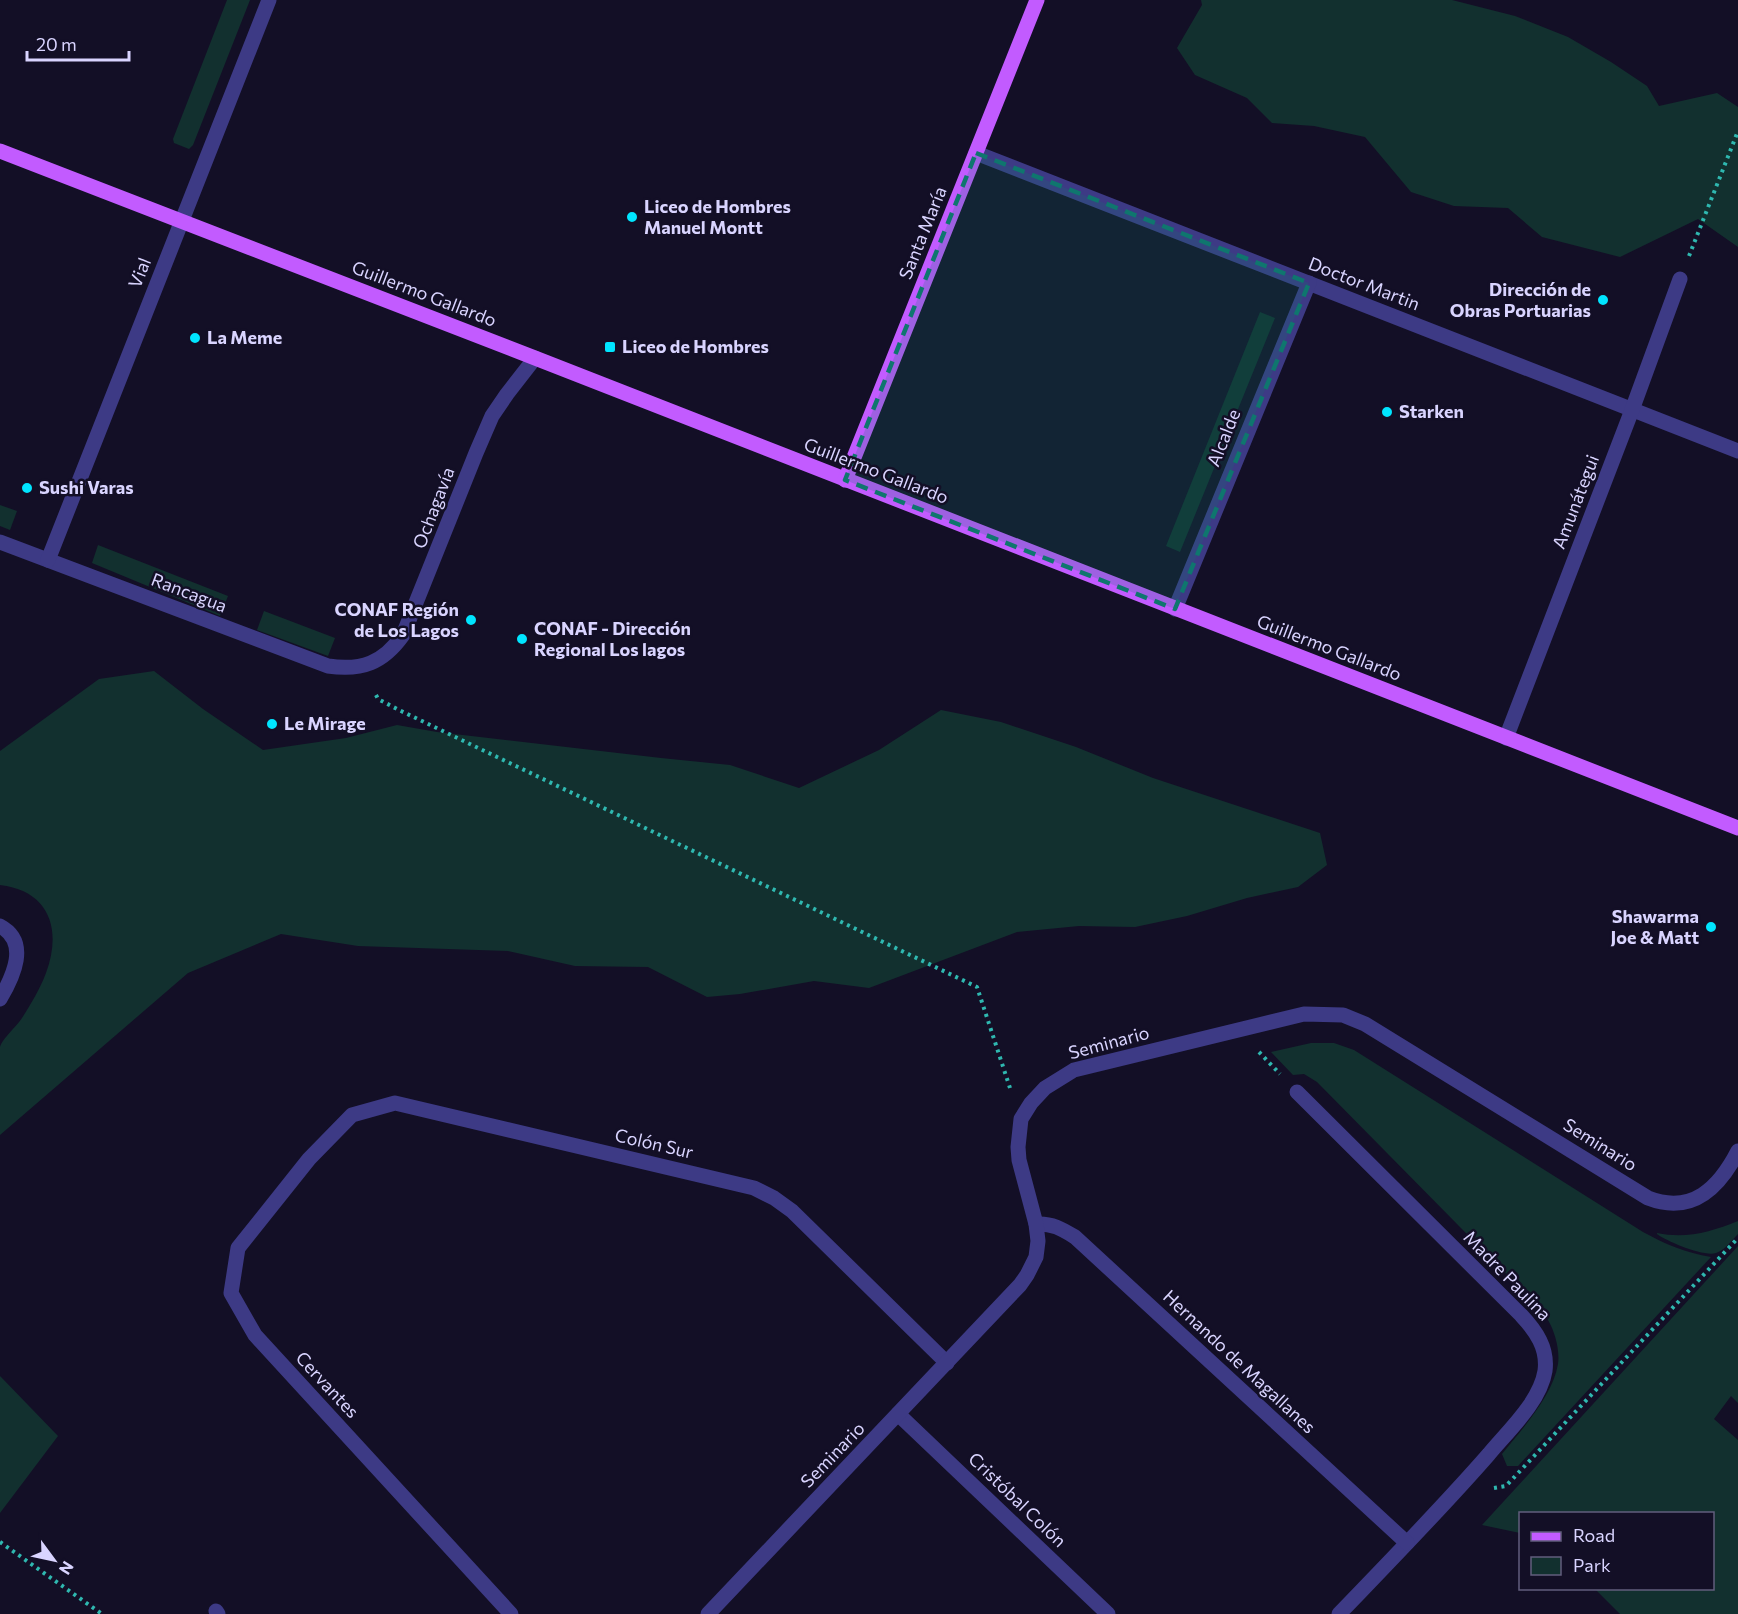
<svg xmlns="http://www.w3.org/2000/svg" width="1738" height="1614" viewBox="0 0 1738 1614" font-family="Commissioner,sans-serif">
<rect width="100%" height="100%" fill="#130f26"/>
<!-- green -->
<g fill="#12302f">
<path d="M227 0H250L193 145 189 149 174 143 173 139Z"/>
<path d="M1201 0H1452L1515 16 1568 37 1611 62 1647 86 1659 106 1717 93 1738 107V247L1698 219 1620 257 1542 237 1508 208 1454 206 1411 192 1365 137 1314 126 1272 123 1247 98 1195 75 1177 48 1202 5Z"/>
<path d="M1260 312 1275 318 1180 552 1166 546Z"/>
<path d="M0 505 17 511 10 530 0 526Z"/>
<path d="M98 545 228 596 220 616 92 563Z"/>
<path d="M264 611 335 638 328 656 257 630Z"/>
<path d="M154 671 203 709 263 750 346 738 397 725 437 732 661 758 730 765 799 788 879 750 941 710 1001 722 1076 747 1153 778 1320 833 1327 865 1298 887 1247 898 1187 916 1135 927 1079 926 1017 932 869 988 814 981 740 994 707 997 648 967 575 966 508 951 358 946 281 934 188 973 0 1135C0 1114 0 1092 0 1070 0 1064 0 1054 0 1047 2 1039 17 1026 22 1018 31 1004 40 989 46 973 62 930 50 891 0 885V751L99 679Z"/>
<path d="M1311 1043H1334L1354 1050 1643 1232C1665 1244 1686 1253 1711 1257L1518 1466H1507L1502 1454C1521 1430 1553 1396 1558 1364 1560 1350 1555 1332 1548 1320 1543 1311 1534 1302 1527 1295L1317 1082 1304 1074 1293 1075 1271 1052Z"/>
<path d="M1738 1221V1234C1732 1240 1724 1251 1716 1253 1704 1257 1668 1242 1657 1234V1233C1686 1239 1711 1232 1738 1221Z"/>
<path d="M1738 1246V1403L1731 1396 1714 1419 1738 1440V1614H1620L1595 1589 1712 1588V1514H1520V1533L1482 1525Z"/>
<path d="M0 1376 58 1436 0 1513Z"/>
</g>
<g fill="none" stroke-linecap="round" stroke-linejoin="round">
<!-- path -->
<g stroke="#2fb8b0" stroke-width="4" stroke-dasharray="3 4.5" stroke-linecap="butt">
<path d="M1689 256 1738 131"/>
<path d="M376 695 378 699 399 710 977 987 1010 1088"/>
<path d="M1259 1052 1280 1074"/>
<path d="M1494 1488 1506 1486 1738 1238"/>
<path d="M0 1542 102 1614"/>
</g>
<!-- minor -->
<g stroke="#3d3a85" stroke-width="15">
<path d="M976 153 1738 451"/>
<path d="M0 542 328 666C362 671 383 663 403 635L476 453 492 416 507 394 535 358"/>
<path d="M48 560 269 0"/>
<path d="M1175 609 1309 283"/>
<path d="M1506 738 1632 410 1680 279"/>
<path d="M0 926C30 942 13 977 0 999"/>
<path d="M1297 1092 1521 1315C1536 1331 1548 1348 1545 1371 1540 1402 1508 1431 1489 1454 1441 1509 1390 1561 1339 1614"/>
<path d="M1036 1224C1052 1223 1062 1229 1075 1237L1407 1543"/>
<path d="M898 1414 1108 1614"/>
<path d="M216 1611 218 1614"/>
<path d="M511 1614 255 1335 231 1293 238 1248 309 1159 352 1115 395 1103 754 1188 774 1198 792 1211 947 1363"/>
<path d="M708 1614 1020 1285 1027 1275 1036 1257 1038 1241 1036 1224 1019 1160 1018 1147 1021 1119 1031 1103 1045 1088 1074 1070 1304 1014 1343 1015 1365 1024 1648 1198C1692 1215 1719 1188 1738 1151"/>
</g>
<!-- major -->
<g stroke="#c25bff" stroke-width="15">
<path d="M0 151 535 358 1738 828"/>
<path d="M845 480 1037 0"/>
</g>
</g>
<!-- marked area -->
<path fill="#0f766e" fill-opacity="0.2" stroke="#0f766e" stroke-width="4.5" stroke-dasharray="12 8" stroke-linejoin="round" d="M976 153 1309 283 1175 609 845 480Z"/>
<!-- markers -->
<g fill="#00e5ff" stroke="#130f26" stroke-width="2">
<circle cx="632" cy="217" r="6"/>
<circle cx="1603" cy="300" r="6"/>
<circle cx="195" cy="338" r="6"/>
<rect x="604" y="341" width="12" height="12" rx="3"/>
<circle cx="1387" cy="412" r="6"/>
<circle cx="27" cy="488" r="6"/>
<circle cx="471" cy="620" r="6"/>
<circle cx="522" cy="639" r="6"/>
<circle cx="272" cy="724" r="6"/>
<circle cx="1711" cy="927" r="6"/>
</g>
<g text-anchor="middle" stroke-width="5" stroke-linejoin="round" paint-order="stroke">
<!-- poi labels -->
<g font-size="18" font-weight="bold" fill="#d9d4ff" stroke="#130f26" text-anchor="start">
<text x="644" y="213">Liceo de Hombres<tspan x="644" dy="21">Manuel Montt</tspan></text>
<text x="1591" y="296" text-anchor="end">Dirección de<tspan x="1591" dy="21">Obras Portuarias</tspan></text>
<text x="207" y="344">La Meme</text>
<text x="622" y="353">Liceo de Hombres</text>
<text x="1399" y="418">Starken</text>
<text x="39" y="494">Sushi Varas</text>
<text x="459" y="616" text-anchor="end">CONAF Región<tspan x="459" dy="21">de Los Lagos</tspan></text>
<text x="534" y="635">CONAF - Dirección<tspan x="534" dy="21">Regional Los lagos</tspan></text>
<text x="284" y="730">Le Mirage</text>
<text x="1699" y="923" text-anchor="end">Shawarma<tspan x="1699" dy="21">Joe &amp; Matt</tspan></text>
</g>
<!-- street labels -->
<g font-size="18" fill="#d9d4ff" stroke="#130f26">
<text transform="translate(923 233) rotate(-68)" y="6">Santa María</text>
<text transform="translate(140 273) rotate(-68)" y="6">Vial</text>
<text transform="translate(1364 284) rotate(21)" y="6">Doctor Martin</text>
<text transform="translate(424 294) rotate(21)" y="6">Guillermo Gallardo</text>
<text transform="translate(1224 438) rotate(-68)" y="6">Alcalde</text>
<text transform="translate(876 471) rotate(21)" y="6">Guillermo Gallardo</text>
<text transform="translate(1576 502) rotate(-69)" y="6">Amunátegui</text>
<text transform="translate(434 508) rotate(-69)" y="6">Ochagavía</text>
<text transform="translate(189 593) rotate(21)" y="6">Rancagua</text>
<text transform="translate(1329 648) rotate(21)" y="6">Guillermo Gallardo</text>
<text transform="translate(1109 1043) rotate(-15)" y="6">Seminario</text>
<text transform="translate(654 1144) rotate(13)" y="6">Colón Sur</text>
<text transform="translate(1600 1145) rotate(32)" y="6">Seminario</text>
<text transform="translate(1507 1276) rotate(46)" y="6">Madre Paulina</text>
<text transform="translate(1239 1362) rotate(43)" y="6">Hernando de Magallanes</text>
<text transform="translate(327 1385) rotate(47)" y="6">Cervantes</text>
<text transform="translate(833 1455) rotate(-46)" y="6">Seminario</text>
<text transform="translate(1017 1500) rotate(44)" y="6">Cristóbal Colón</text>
</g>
</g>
<!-- legend -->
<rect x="1519" y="1512" width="195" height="78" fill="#130f26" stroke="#625e7d" stroke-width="1.5"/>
<rect x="1531" y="1532" width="30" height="9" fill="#c25bff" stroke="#625e7d" stroke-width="1.5"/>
<text x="1573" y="1542" font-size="18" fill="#d9d4ff">Road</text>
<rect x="1531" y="1557" width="30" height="18" fill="#12302f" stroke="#625e7d" stroke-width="1.5"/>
<text x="1573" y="1572" font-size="18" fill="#d9d4ff">Park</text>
<!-- north arrow -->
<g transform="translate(54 1560) rotate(123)" stroke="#130f26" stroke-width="4.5" paint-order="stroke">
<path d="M0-4.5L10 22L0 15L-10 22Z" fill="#d9d4ff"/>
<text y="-9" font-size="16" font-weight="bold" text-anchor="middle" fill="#d9d4ff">N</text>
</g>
<!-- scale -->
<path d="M27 51v9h102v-9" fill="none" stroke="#d9d4ff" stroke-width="3"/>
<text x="36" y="51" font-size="18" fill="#d9d4ff" stroke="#130f26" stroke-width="4.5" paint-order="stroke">20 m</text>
</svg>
